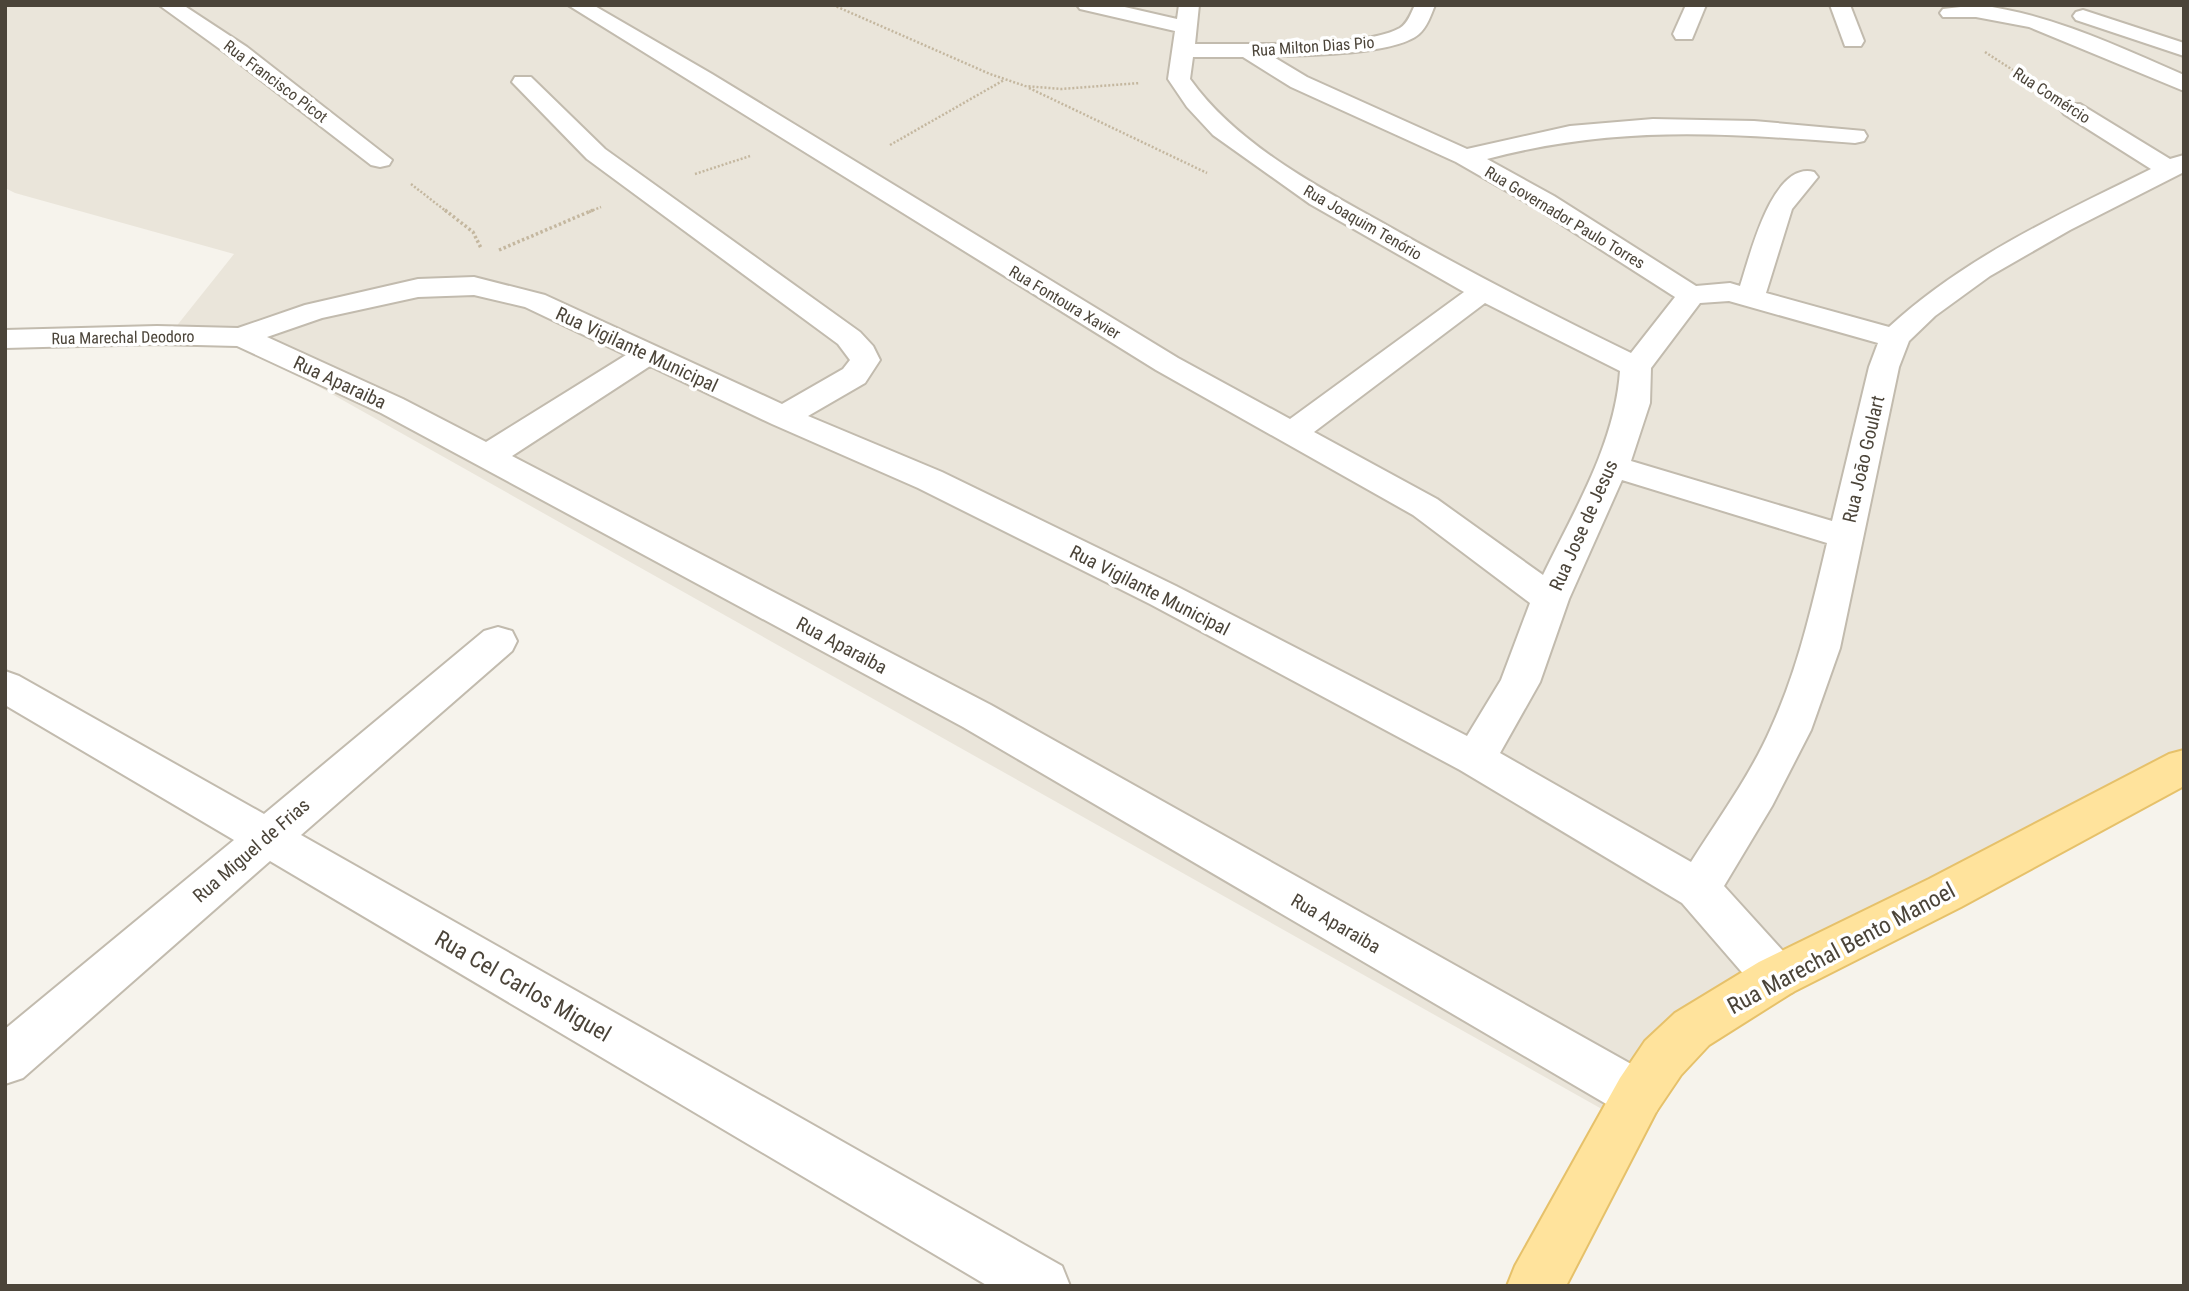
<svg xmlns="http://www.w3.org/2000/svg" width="2189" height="1291" viewBox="0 0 2189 1291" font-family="'Roboto Condensed',sans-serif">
<rect width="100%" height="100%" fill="#f6f3ec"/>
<!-- residential -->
<path fill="#eae5da" d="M5 5H2184V771L1685 1036 1632 1126 234 339 167 338 234 254 15 193 5 188Z"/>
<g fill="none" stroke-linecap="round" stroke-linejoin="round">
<!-- minor casing -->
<g stroke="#c2bbae" stroke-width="4">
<g id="minor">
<path d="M159 5H183L247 47 392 160 389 165 380 167 371 165 231 57Z"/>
<path d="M568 5H593L712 74 1178 358 1290 419 1464 292 1310 204 1213 135 1187 107 1168 79 1175 31 1080 9 1077 5H1116L1177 19 1179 5H1199L1195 44C1241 43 1363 49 1400 28 1408 23 1411 13 1415 5H1435C1431 15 1427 27 1419 34 1395 55 1305 55 1272 56L1307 77 1467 149 1570 126 1653 119 1754 121 1864 131 1867 136 1864 141 1855 143C1723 133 1616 125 1487 159L1554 196 1696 286 1730 283 1740 286C1750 256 1772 161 1814 172L1818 177 1792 209 1766 293 1889 327C1965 257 2060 214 2151 169L2064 114 2060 109 2064 104H2080L2170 159 2184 155V172L2070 230 1990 276 1935 316 1909 341 1899 367 1840 648 1811 730 1772 806 1724 886 1793 962 1800 977 1793 992 1776 998 1759 992 1682 903 1460 770 1150 604 918 488 772 424 650 366 512 456 991 705 1656 1078 1664 1095 1656 1112 1638 1119 1620 1112 963 727 381 413 237 346 157 344 5 348V330L157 326 238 328 305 305 418 279 474 277 545 295 782 404 843 369 850 360 838 344 587 159 512 82 515 77H531L605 149 860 332 873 346 880 360 865 383 808 416 942 472 1176 586 1467 736 1501 680 1530 603 1413 515 1156 370ZM1193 57H1243L1291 87 1456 162 1536 208 1675 297 1631 353C1549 313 1469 272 1390 227 1320 188 1237 145 1190 79ZM474 295 525 307 626 355 486 442 403 399 267 337 322 318 418 297ZM1729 301 1878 343 1869 367 1832 521 1631 461 1650 403 1651 368 1700 303ZM1485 303 1620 371C1615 444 1574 511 1543 575L1437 499 1314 432ZM1622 480 1827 543C1812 606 1798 669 1771 728 1750 776 1718 819 1691 862L1500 753 1540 682 1569 599Z"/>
<path d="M1686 5H1706L1692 39H1676L1673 34Z"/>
<path d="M1830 5H1850L1864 41 1861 46H1845Z"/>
<path d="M1978 5C2051 14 2117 46 2184 75V91L2029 27 1976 17H1943L1940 13 1943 9Z"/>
<path d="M2083 10 2184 43V56L2076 20 2073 16 2076 12Z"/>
<path d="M498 627 512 631 517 641 512 651 301 835 1062 1266 1070 1286H988L270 861 23 1078 5 1084V1029L234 840 5 705V671L19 676 264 814 484 631Z"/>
</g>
</g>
<!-- major casing -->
<g stroke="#e6c16a" stroke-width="4">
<path id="major" d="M2184 750V786L1961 907 1793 992 1709 1045 1681 1075 1656 1112 1566 1286H1507L1515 1266 1620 1078 1645 1041 1675 1013 1759 962 1929 879 2169 754Z"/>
</g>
<!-- path-far1 -->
<g stroke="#c4b79f" stroke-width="2.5" stroke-dasharray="2 2" stroke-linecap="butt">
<path d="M833 5 990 74 1025 86 1061 89 1140 83"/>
<path d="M1985 52 2039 87"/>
<path d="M1029 88 1207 173"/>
<path d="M890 145 1004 80"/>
<path d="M695 174 750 156"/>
<path d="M411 184 447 212"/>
<path d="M589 212 601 207"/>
</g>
<!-- path -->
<g stroke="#c4b79f" stroke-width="3.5" stroke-dasharray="2.5 2.5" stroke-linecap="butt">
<path d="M445 210 473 232 481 248"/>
<path d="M499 250 593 210"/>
</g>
<!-- minor -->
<use href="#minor" fill="#fff" fill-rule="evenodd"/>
<!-- major -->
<use href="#major" fill="#ffe39c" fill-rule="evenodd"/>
</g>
<g text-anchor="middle" stroke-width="7" stroke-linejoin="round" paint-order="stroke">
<!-- far-street labels -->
<g font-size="16" fill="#4b4439" stroke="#fff">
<text transform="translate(1313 46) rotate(-4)" y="6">Rua Milton Dias Pio</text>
<text transform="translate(276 81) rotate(37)" y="6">Rua Francisco Picot</text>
<text transform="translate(2052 95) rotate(33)" y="6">Rua Comércio</text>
<text transform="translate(1565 217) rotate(31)" y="6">Rua Governador Paulo Torres</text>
<text transform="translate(1363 222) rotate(30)" y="6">Rua Joaquim Tenório</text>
<text transform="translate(1065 302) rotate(31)" y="6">Rua Fontoura Xavier</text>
<text transform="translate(123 337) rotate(-1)" y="6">Rua Marechal Deodoro</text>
</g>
<!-- street labels -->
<g font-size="19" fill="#4b4439" stroke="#fff">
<text transform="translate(637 349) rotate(25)" y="7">Rua Vigilante Municipal</text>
<text transform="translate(340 382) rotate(25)" y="7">Rua Aparaiba</text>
<text transform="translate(1863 459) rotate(-77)" y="7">Rua Joāo Goulart</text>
<text transform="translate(1583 525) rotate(-66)" y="7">Rua Jose de Jesus</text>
<text transform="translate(1150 590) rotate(27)" y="7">Rua Vigilante Municipal</text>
<text transform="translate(842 645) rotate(28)" y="7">Rua Aparaiba</text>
<text transform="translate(251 850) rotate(-41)" y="7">Rua Miguel de Frias</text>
<text transform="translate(1336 923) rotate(30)" y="7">Rua Aparaiba</text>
</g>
<!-- near-street labels -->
<g font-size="23" fill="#4b4439" stroke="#fff">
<text transform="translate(1841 948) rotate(-28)" y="8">Rua Marechal Bento Manoel</text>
<text transform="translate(523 986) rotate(30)" y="8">Rua Cel Carlos Miguel</text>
</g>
</g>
<!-- border -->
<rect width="2189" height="1291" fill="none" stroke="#4b4439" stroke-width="14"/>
</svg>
